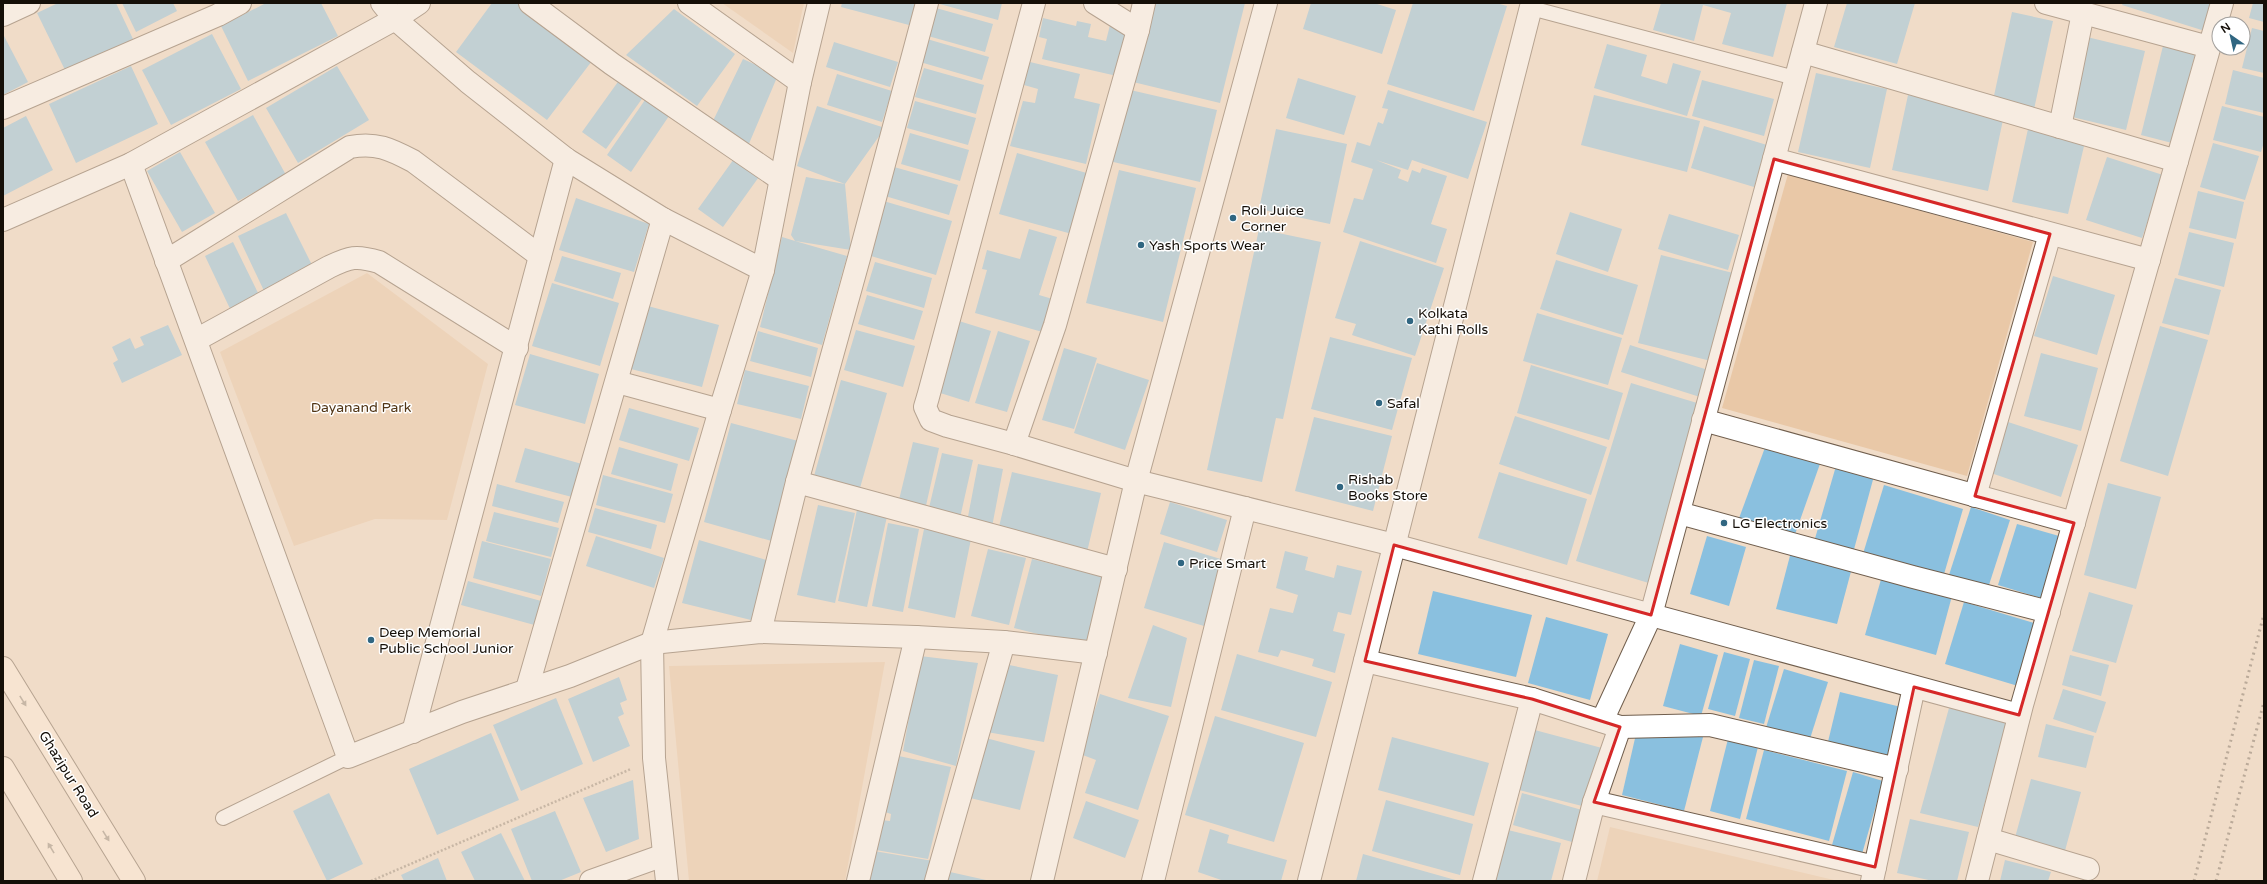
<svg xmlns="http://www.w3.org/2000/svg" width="2267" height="884" viewBox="0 0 2267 884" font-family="'Varela Round',sans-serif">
<rect width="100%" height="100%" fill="#f0dcc8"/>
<!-- green -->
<g fill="#e9c8a7">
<path d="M722 3H804L793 53Z"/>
<path d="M1788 174 2033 242 1967 476 1722 408Z"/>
<path d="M367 273 488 364 447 520 375 519 294 546 220 352Z"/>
<path d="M885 662 845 881H689L669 666Z"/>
<path d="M1610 827 1838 881H1597Z"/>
</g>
<!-- building -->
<g fill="#8ac0df">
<path d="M58 3H116L133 39 66 72 37 13Z"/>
<path d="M122 3H173L177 11 136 32Z"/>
<path d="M266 3H321L338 36 248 81 221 26Z"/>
<path d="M492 3H522L595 57 547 120 456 52Z"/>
<path d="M842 3H916L909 25 841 7Z"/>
<path d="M936 3H1002L998 20Z"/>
<path d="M1152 3H1245L1220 103 1133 82Z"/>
<path d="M1311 3H1374L1396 10 1382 54 1303 29Z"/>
<path d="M1413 3H1496L1507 6 1474 111 1387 84Z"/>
<path d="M1661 3H1787L1773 57 1722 44 1731 13 1703 5 1694 41 1653 30Z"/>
<path d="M1847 3H1915L1897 64 1834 47Z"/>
<path d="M2123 3H2217L2208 32 2122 5Z"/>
<path d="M2253 3H2264V22L2249 18Z"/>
<path d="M936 8 993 24 985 52 928 36Z"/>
<path d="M674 9 735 54 697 106 626 55Z"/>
<path d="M2012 12 2053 21 2033 114 1992 105Z"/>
<path d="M1043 18 1076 26 1077 21 1091 24 1088 37 1106 41 1110 25 1128 29 1117 76 1042 59 1047 39 1039 37Z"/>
<path d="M2252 28 2264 31V73L2242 68Z"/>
<path d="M3 34 28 82 3 95Z"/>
<path d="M212 34 241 89 171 125 142 70Z"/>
<path d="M2087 37 2145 51 2126 130 2068 116Z"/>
<path d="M927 39 989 57 982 80 920 62Z"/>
<path d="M834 42 898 62 890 87 826 67Z"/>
<path d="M1607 44 1647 55 1641 76 1667 84 1673 63 1701 71 1687 116 1594 88Z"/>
<path d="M2163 46 2195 54 2172 143 2141 135Z"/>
<path d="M743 59 778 75 748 146 711 125Z"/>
<path d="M1030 62 1080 74 1074 98 1100 104 1086 164 1010 146 1023 101 1035 103 1038 89 1024 85Z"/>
<path d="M131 66 158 124 76 163 49 104Z"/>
<path d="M337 66 369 120 298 163 266 108Z"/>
<path d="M924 68 984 85 976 114 915 97Z"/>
<path d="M2233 70 2264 78V113L2225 104Z"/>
<path d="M1816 73 1887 89 1870 168 1798 152Z"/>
<path d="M837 74 892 91 882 122 827 105Z"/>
<path d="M1298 78 1356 96 1344 135 1286 118Z"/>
<path d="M620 79 644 96 606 149 582 132Z"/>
<path d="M1702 80 1774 99 1764 136 1692 116Z"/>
<path d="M1126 89 1217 110 1200 182 1109 161Z"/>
<path d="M1388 90 1487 122 1468 179 1412 160 1408 170 1376 160 1401 170 1398 178 1408 182 1412 170 1420 173 1422 168 1447 176 1431 224 1447 229 1436 263 1343 232 1354 198 1363 200 1373 169 1351 162 1357 142 1370 146 1378 122 1383 124 1388 109 1382 108Z"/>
<path d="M1594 95 1700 121 1687 172 1581 145Z"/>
<path d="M1908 95 2004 115 1988 191 1892 170Z"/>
<path d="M647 97 671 113 631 172 607 155Z"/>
<path d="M915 101 976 118 968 145 907 128Z"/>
<path d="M817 106 885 128 845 184 851 250 795 241 847 256 822 345 760 327 782 237 795 241 791 235 806 177 845 184 797 166Z"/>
<path d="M2222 106 2264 117V142L2261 152 2213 140Z"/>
<path d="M253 115 286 175 238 201 205 142Z"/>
<path d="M26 116 53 170 3 196V128Z"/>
<path d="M1704 126 1767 145 1754 187 1691 168Z"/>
<path d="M1276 129 1347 144 1330 224 1259 209Z"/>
<path d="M2028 129 2085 142 2068 214 2012 202Z"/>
<path d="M910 133 969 150 960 181 901 164Z"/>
<path d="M2213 143 2259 156 2245 200 2200 187Z"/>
<path d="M180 152 215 213 182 232 147 171Z"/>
<path d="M1017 153 1090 174 1072 234 999 214Z"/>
<path d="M736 156 761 174 723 227 698 209Z"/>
<path d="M2107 157 2163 175 2142 238 2086 220Z"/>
<path d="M894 167 958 185 949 215 885 196Z"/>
<path d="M1119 170 1196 188 1163 322 1086 303Z"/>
<path d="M2198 191 2244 202 2236 239 2189 228Z"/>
<path d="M576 198 649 224 634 272 559 250Z"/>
<path d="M880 200 952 221 936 275 864 254Z"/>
<path d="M1570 212 1622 229 1608 272 1556 254Z"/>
<path d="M286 213 315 271 266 295 238 236Z"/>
<path d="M1669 214 1739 235 1728 270 1658 249Z"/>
<path d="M1029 229 1057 237 1039 295 1056 300 1046 333 975 313 987 270 982 269 987 250 1020 259Z"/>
<path d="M1259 229 1321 242 1283 419 1276 418 1262 482 1207 470Z"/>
<path d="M2189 232 2234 243 2224 287 2178 275Z"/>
<path d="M1360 241 1444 268 1415 356 1352 335 1356 324 1335 318Z"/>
<path d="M233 242 262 301 233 315 205 256Z"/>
<path d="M1661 255 1741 275 1719 363 1638 343Z"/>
<path d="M562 256 621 273 613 299 554 281Z"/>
<path d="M1556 260 1638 285 1623 335 1540 309Z"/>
<path d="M875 262 932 278 924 308 866 291Z"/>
<path d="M2053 276 2115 295 2097 355 2034 336Z"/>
<path d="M2175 278 2221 290 2209 335 2162 323Z"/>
<path d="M552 283 619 303 600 366 532 346Z"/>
<path d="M867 295 923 311 914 340 858 324Z"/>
<path d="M644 305 719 325 702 387 627 368Z"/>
<path d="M1537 313 1622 338 1608 385 1523 361Z"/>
<path d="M959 321 991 331 969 402 937 392Z"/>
<path d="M168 325 182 355 122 383 113 363 118 360 112 347 130 338 135 349 144 345 140 337Z"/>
<path d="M2160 326 2208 340 2168 476 2120 461Z"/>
<path d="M856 330 915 346 903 387 844 370Z"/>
<path d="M758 331 818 348 811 377 750 361Z"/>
<path d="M998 331 1030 341 1007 412 975 403Z"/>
<path d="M1330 337 1412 358 1392 430 1311 409Z"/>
<path d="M1630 345 1708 370 1700 397 1621 372Z"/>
<path d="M1064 348 1097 358 1074 429 1042 420Z"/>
<path d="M2041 353 2098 368 2081 431 2024 416Z"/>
<path d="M530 354 599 374 585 424 515 405Z"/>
<path d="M1097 363 1149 380 1125 450 1074 433Z"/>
<path d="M1531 365 1623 393 1609 440 1517 413Z"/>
<path d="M745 370 809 386 801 419 737 404Z"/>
<path d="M841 380 887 393 860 488 814 476Z"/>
<path d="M1631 383 1707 406 1652 584 1576 561Z"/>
<path d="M629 408 699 428 689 461 619 440Z"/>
<path d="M1515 416 1607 447 1591 495 1499 464Z"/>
<path d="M1314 417 1392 436 1373 511 1295 491Z"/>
<path d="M2008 422 2078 445 2061 497 1991 473Z"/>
<path d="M731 423 802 442 775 542 704 522Z"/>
<path d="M913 442 939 448 925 510 898 504Z"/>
<path d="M1767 442 1821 461 1793 540 1738 521Z"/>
<path d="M619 447 678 464 671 491 611 474Z"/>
<path d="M525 448 582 464 572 497 515 482Z"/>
<path d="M942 453 973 460 960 518 928 512Z"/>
<path d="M978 464 1003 469 992 527 967 522Z"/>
<path d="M1836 466 1874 476 1853 553 1814 542Z"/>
<path d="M1012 472 1101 493 1087 552 998 531Z"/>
<path d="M1499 472 1587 499 1567 565 1478 538Z"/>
<path d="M603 475 673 494 665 523 596 505Z"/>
<path d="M2108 483 2161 497 2136 589 2084 575Z"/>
<path d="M497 484 564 502 558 523 492 506Z"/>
<path d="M1884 485 1963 509 1942 581 1862 557Z"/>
<path d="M1170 502 1227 520 1217 552 1160 534Z"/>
<path d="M818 505 855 513 835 603 797 595Z"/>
<path d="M858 505 888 512 867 607 838 601Z"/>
<path d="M1971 507 2010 520 1988 588 1949 575Z"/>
<path d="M595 508 657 525 651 549 588 532Z"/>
<path d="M494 512 559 528 551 557 486 541Z"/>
<path d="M888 523 919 529 903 612 872 606Z"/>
<path d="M2017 524 2059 536 2041 598 1998 585Z"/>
<path d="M924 529 971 539 955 618 908 608Z"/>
<path d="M596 536 664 558 654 588 586 566Z"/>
<path d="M1707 536 1746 547 1729 606 1690 594Z"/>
<path d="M699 540 770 561 755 621 682 603Z"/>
<path d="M482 541 551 559 541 596 473 578Z"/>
<path d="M1164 542 1224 560 1204 626 1144 608Z"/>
<path d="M1792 548 1853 564 1837 624 1776 609Z"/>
<path d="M988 549 1026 558 1009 625 971 616Z"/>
<path d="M1285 551 1308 557 1305 570 1334 578 1337 565 1362 571 1351 615 1338 612 1333 631 1345 634 1335 673 1312 666 1314 659 1281 650 1278 657 1258 652 1270 608 1293 613 1298 595 1276 588Z"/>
<path d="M1032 559 1108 578 1090 647 1014 628Z"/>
<path d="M1882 576 1952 596 1936 655 1865 635Z"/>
<path d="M468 581 545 602 538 626 461 605Z"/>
<path d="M1433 591 1532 615 1516 677 1418 654Z"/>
<path d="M2089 592 2133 605 2116 663 2072 651Z"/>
<path d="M1964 602 2037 624 2018 686 1945 664Z"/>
<path d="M1546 617 1608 634 1590 700 1528 683Z"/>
<path d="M1153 625 1187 638 1171 707 1128 698Z"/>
<path d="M1680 644 1718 655 1701 716 1663 706Z"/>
<path d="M1724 652 1750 659 1735 716 1708 709Z"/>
<path d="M1237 654 1332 682 1316 737 1221 710Z"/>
<path d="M2070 655 2109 665 2101 696 2062 685Z"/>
<path d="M920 656 978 663 956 766 903 751Z"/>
<path d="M1754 660 1779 666 1764 724 1739 718Z"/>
<path d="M1004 664 1058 675 1044 742 987 732Z"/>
<path d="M1784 669 1828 682 1808 745 1765 731Z"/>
<path d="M619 677 627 700 620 703 624 714 618 717 630 746 593 762 568 699Z"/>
<path d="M2063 689 2106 702 2096 733 2053 719Z"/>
<path d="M1840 692 1901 707 1887 765 1826 750Z"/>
<path d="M1100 694 1169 716 1138 810 1085 793 1096 760 1080 754Z"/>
<path d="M556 698 583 764 521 791 493 725Z"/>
<path d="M1949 708 2007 722 1978 827 1920 813Z"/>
<path d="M1215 716 1304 743 1274 842 1185 815Z"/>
<path d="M2046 724 2094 736 2086 768 2038 757Z"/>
<path d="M1531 729 1602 748 1586 807 1515 789Z"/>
<path d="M491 733 519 800 437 835 409 769Z"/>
<path d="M1636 734 1703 737 1684 811 1622 795Z"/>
<path d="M982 737 1035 751 1020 810 966 797Z"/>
<path d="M1392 737 1489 763 1474 816 1378 790Z"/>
<path d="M1728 739 1758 747 1740 819 1710 811Z"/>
<path d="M1764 750 1847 771 1829 841 1746 819Z"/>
<path d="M894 755 951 767 928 859 876 850 881 820 890 821 891 814 885 812Z"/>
<path d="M1853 772 1883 781 1862 854 1832 845Z"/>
<path d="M2031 779 2081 792 2063 858 2013 845Z"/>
<path d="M633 780 639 839 606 852 583 798Z"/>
<path d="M329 793 363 864 327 881 293 811Z"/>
<path d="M1522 793 1582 810 1572 842 1513 825Z"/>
<path d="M1386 800 1473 824 1460 875 1372 851Z"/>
<path d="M1086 801 1139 820 1125 858 1073 838Z"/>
<path d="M555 811 581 872 559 881H532L511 829Z"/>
<path d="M1910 819 1969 832 1957 881H1933L1897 873Z"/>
<path d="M1210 829 1229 835 1227 843 1287 860 1281 881H1224L1198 872Z"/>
<path d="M1504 829 1561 843 1551 881H1491Z"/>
<path d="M501 833 525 881H475L461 852Z"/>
<path d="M874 851 939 862 935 881H869Z"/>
<path d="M1363 854 1459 881H1356Z"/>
<path d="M438 858 447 881H404L401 875Z"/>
<path d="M2005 860 2051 872 2048 881H2000Z"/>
<path d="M950 872 986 880V881H948Z"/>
</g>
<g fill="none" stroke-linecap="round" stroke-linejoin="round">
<!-- lane casing -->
<g stroke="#705e4d" stroke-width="16">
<g id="lane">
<path d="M1531 8 1795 78"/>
<path d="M223 818 348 757"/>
</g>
</g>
<!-- street casing -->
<g stroke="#705e4d" stroke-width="24">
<g id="street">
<path d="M382 3 395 19 468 82 566 159 663 219 763 270"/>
<path d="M530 3 612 64 780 179"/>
<path d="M689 3 800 82"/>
<path d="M1034 3 928 397 925 407 931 420 947 426 1014 444 1136 481 1394 545 2019 715"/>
<path d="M1095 3 1138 30"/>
<path d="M2046 3 2209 47"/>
<path d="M3 15 29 3"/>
<path d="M1803 52 2177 161"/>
<path d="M3 108 218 15 240 3"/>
<path d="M2060 127 2083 13"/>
<path d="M1774 159 2149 260"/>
<path d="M131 164 348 757 462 712 570 676 652 643 760 632 916 637 1004 642 1096 653"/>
<path d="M3 220 131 164 395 19 419 3"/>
<path d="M166 261 350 147C376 142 390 149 413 161L540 256"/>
<path d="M196 340 329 267C350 257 356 255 379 262L517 348"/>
<path d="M617 382 720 410"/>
<path d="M1703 420 2074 523"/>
<path d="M1014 444 1055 325 1138 30 1144 3"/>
<path d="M797 482 1116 569"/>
<path d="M1975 496 2050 234"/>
<path d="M1679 513 1913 577 2049 612"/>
<path d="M760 632 797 482 859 258 927 3"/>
<path d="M1365 661 1532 699 1620 727 1710 725 1897 769"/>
<path d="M527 689 663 219"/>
<path d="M1602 721 1651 615 1816 3"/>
<path d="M413 732 566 159"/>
<path d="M1594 802 1875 867"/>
<path d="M1988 839 2088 869"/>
<path d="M591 881 664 855"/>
<path d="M667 881 654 758 652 643 720 410 763 270 800 82 819 3"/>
<path d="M858 881 916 637"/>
<path d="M936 881 1004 642"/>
<path d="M1042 881 1136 481 1266 3"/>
<path d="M1153 881 1245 508"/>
<path d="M1309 881 1532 3"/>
<path d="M1484 881 1532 699"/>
<path d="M1574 881 1594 802 1620 727"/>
<path d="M1872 881 1914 687"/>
<path d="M1977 881 2022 705 2222 3"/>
</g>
</g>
<!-- secondary casing -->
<g stroke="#705e4d" stroke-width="24">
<g id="secondary">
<path d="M3 668 134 881"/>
<path d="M3 768 71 881"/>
</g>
</g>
<!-- path -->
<path stroke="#988a7b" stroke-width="2.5" stroke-dasharray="2 2" stroke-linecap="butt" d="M371 881 631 769"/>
<!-- lane -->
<use href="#lane" stroke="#fff" stroke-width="14"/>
<!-- street -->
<use href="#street" stroke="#fff" stroke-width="22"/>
<!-- secondary -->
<use href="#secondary" stroke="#feeddb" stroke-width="22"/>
<!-- rail -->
<g stroke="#7a6e61" stroke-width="3" stroke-dasharray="2 4" stroke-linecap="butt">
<path d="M2194 881 2264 614"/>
<path d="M2216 881 2264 702"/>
</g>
</g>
<!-- one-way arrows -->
<defs><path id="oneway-solid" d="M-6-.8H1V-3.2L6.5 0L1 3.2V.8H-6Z"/></defs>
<g fill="#95897c">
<use href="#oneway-solid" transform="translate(23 701) rotate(58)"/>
<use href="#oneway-solid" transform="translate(106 836) rotate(58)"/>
<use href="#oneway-solid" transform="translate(51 848) rotate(-121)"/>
</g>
<!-- marked area -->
<path d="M0 0H2267V884H0ZM1774 159 2050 234 1975 496 2074 523 2019 715 1914 687 1875 867 1594 802 1620 727 1532 699 1365 661 1394 545 1651 615Z" fill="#f0dcc8" fill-opacity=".55" fill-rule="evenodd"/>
<path fill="none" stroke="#d62828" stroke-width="3" stroke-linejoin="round" d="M1774 159 2050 234 1975 496 2074 523 2019 715 1914 687 1875 867 1594 802 1620 727 1532 699 1365 661 1394 545 1651 615Z"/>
<!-- markers -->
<g fill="#306681" stroke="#fff" stroke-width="1.5">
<circle cx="1233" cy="218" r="4"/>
<circle cx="1141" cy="245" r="4"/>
<circle cx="1410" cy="321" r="4"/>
<circle cx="1379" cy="403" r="4"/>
<circle cx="1340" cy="487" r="4"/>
<circle cx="1724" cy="523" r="4"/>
<circle cx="1181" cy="563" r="4"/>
<circle cx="371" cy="640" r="4"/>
</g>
<g text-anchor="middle" stroke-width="3" stroke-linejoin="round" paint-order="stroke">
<!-- poi labels -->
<g font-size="14" fill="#150f08" stroke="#fff" text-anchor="start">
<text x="1241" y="215">Roli Juice<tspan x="1241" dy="16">Corner</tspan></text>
<text x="1149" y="250">Yash Sports Wear</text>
<text x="1418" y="318">Kolkata<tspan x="1418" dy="16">Kathi Rolls</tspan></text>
<text x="1387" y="408">Safal</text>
<text x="1348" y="484">Rishab<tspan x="1348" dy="16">Books Store</tspan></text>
<text x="1732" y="528">LG Electronics</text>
<text x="1189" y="568">Price Smart</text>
<text x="379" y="637">Deep Memorial<tspan x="379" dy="16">Public School Junior</tspan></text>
</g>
<!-- park labels -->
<g font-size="14" fill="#513515" stroke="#fff">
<text x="361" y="412">Dayanand Park</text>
</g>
<!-- street labels -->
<g font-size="14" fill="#150f08" stroke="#fff">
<text transform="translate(69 774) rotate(58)" y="5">Ghazipur Road</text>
</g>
</g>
<!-- border -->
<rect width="2267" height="884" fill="none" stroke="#150f08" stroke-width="8"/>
<!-- north arrow -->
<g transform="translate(2231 36) rotate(326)"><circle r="19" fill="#ffffff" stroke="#a19f9c"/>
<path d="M0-3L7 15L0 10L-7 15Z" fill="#306681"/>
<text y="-6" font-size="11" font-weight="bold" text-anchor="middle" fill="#150f08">N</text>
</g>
</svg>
